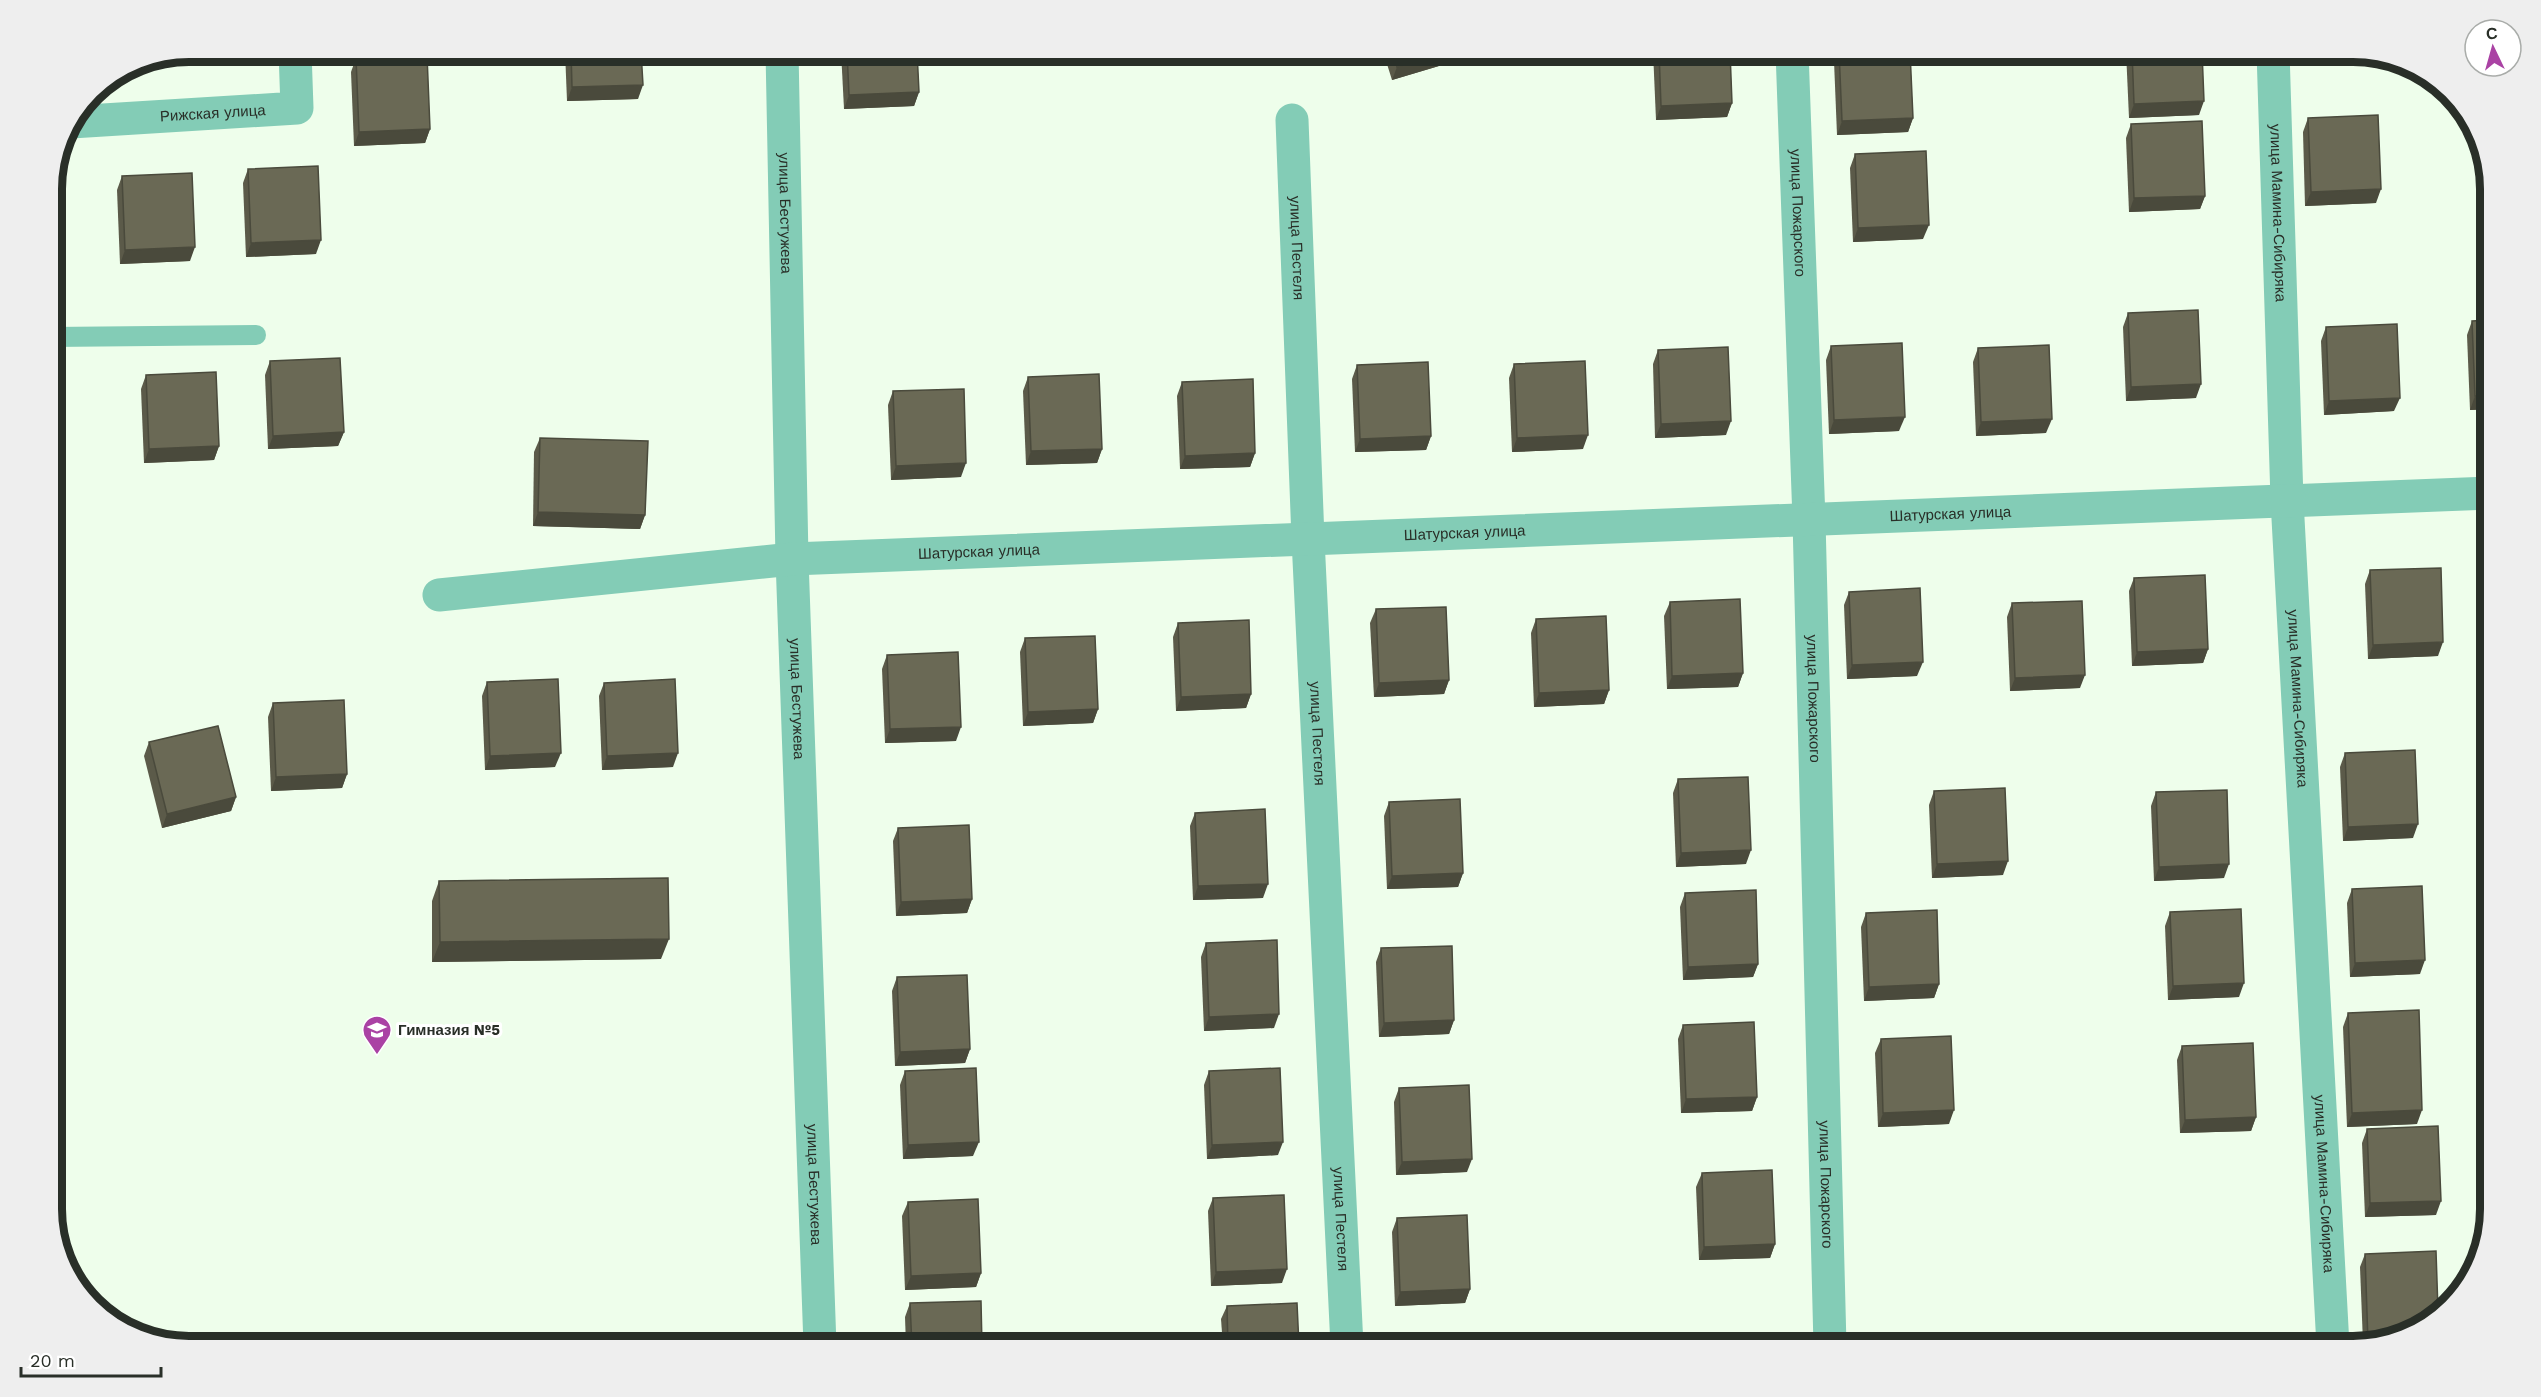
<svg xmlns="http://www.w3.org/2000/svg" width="2541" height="1397" viewBox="0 0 2541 1397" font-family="'Work Sans',sans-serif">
<rect width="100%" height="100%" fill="#eefeeb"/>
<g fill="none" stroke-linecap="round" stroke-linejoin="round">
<!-- service -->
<path stroke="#83ccb6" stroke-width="20" d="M51 337 256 335"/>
<!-- minor -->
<g stroke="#83ccb6" stroke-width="33">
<path id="s1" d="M782 51 792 559 820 1346"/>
<path id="s2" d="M1792 51 1809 520 1830 1346"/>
<path id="s3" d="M2273 51 2287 500 2333 1346"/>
<path id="s4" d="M1292 120 1308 539 1347 1346"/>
<path id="s5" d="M71 122 297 108 295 51"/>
<path id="s6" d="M439 595 792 559 2490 493"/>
</g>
</g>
<!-- wall -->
<g fill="#5b5a49">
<path d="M565 51H641L638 99 567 101Z"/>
<path d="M841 51H917L919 92 914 106 844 109Z"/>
<path d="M1383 51H1463L1459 60 1392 80Z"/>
<path d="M1653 51H1730L1732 103 1727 117 1656 120Z"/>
<path d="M1837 51H1910L1913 118 1908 132 1837 135 1834 61Z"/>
<path d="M2126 51H2202L2199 115 2129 118Z"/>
<path d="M2327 51H2352L2394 62 2327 65Z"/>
<path d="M356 58 430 129 425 143 354 146 351 72Z"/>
<path d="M2308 118 2376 203 2305 206 2303 132Z"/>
<path d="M2131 124 2205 196 2200 209 2129 212 2126 138Z"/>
<path d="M1855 154 1923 239 1853 242 1850 168Z"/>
<path d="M248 169 316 254 246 257 243 183Z"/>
<path d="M122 176 190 261 120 264 117 190Z"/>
<path d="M2128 313 2196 398 2126 401 2123 327Z"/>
<path d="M2472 321 2490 409 2470 410 2467 335Z"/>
<path d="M2326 327 2394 411 2324 415 2321 341Z"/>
<path d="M1831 346 1899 431 1829 434 1826 360Z"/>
<path d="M1978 348 2046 433 1976 436 1973 362Z"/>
<path d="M1658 350 1726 435 1655 438 1653 364Z"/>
<path d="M270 361 344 432 338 446 268 449 265 375Z"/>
<path d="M1514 364 1583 449 1512 452 1509 378Z"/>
<path d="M1357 365 1431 436 1426 450 1355 452 1352 379Z"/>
<path d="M146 375 219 446 214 460 144 463 141 389Z"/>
<path d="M1028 377 1102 449 1097 463 1026 465 1023 391Z"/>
<path d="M1182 382 1255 453 1250 467 1180 469 1177 396Z"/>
<path d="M893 391 961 477 891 480 888 405Z"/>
<path d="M540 438 645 515 640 529 533 526 534 452Z"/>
<path d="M2370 570 2438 656 2368 659 2365 584Z"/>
<path d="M2134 578 2208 649 2203 663 2132 666 2129 591Z"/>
<path d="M1849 592 1917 676 1847 679 1844 605Z"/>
<path d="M1670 602 1743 673 1738 687 1667 689 1664 616Z"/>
<path d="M2012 603 2080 688 2010 691 2007 617Z"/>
<path d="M1376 609 1449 680 1444 694 1374 697 1370 623Z"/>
<path d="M1536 619 1609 690 1604 704 1534 707 1531 633Z"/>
<path d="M1178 623 1251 694 1246 708 1176 711 1173 637Z"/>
<path d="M1025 638 1098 709 1093 723 1023 726 1020 652Z"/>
<path d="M887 655 956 741 885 743 882 669Z"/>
<path d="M487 682 555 767 485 770 482 696Z"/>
<path d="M604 683 673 767 602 770 599 696Z"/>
<path d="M273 703 347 774 342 788 271 791 268 717Z"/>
<path d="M149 742 236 797 231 811 162 828 144 756Z"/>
<path d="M2345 753 2413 838 2343 841 2340 767Z"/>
<path d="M1678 779 1746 864 1676 867 1673 793Z"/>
<path d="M1934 791 2003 875 1932 878 1929 805Z"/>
<path d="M2156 792 2224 878 2154 881 2151 806Z"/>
<path d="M1389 802 1463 873 1458 887 1387 889 1384 816Z"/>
<path d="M1195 813 1263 898 1193 900 1190 826Z"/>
<path d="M898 828 972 899 967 913 896 916 893 841Z"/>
<path d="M439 881 661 959 432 962V901Z"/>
<path d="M2352 889 2420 974 2350 977 2347 903Z"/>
<path d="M1685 893 1758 964 1753 977 1683 980 1680 907Z"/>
<path d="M2170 912 2239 997 2168 1000 2165 926Z"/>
<path d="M1866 913 1939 984 1934 998 1864 1001 1861 927Z"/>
<path d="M1206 943 1274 1028 1204 1031 1201 957Z"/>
<path d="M1381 948 1454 1020 1449 1034 1379 1037 1376 962Z"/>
<path d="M897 977 970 1049 965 1063 895 1066 892 991Z"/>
<path d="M2348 1013 2417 1124 2347 1127 2343 1027Z"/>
<path d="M1683 1025 1757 1097 1752 1111 1681 1113 1678 1039Z"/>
<path d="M1881 1039 1949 1124 1878 1127 1875 1053Z"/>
<path d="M2182 1046 2256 1117 2251 1131 2180 1133 2177 1060Z"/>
<path d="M905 1071 973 1156 903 1159 900 1085Z"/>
<path d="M1209 1071 1278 1155 1207 1159 1204 1085Z"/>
<path d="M1399 1088 1467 1172 1396 1175 1394 1102Z"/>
<path d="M2367 1129 2436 1215 2365 1217 2362 1143Z"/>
<path d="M1702 1173 1775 1244 1770 1258 1699 1260 1696 1187Z"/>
<path d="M1213 1198 1282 1283 1211 1286 1208 1211Z"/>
<path d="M908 1202 981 1273 976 1287 905 1290 902 1216Z"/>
<path d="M1397 1218 1470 1289 1465 1303 1395 1306 1392 1232Z"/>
<path d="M2365 1254 2421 1327 2363 1343 2360 1267Z"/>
<path d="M910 1303 982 1346H906L905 1317Z"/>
<path d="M1227 1306 1299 1346H1223L1221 1319Z"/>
</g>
<!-- shaded-wall -->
<g fill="#4a4a3c">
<path d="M188 51 187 53 175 54Z"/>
<path d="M1448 51H1463L1459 60 1392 80 1397 67Z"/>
<path d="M2332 51H2352L2394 62 2327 65Z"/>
<path d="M643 85 638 99 567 101 572 87Z"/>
<path d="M919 92 914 106 844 109 849 95Z"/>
<path d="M2204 101 2199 115 2129 118 2134 104Z"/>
<path d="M1732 103 1727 117 1656 120 1661 106Z"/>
<path d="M1913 118 1908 132 1837 135 1842 121Z"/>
<path d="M430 129 425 143 354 146 359 132Z"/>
<path d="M2381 189 2376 203 2305 206 2311 192Z"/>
<path d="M2205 196 2200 209 2129 212 2134 198Z"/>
<path d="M1929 225 1923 239 1853 242 1858 228Z"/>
<path d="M321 240 316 254 246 257 251 243Z"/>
<path d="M195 247 190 261 120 264 125 250Z"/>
<path d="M2201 384 2196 398 2126 401 2131 387Z"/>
<path d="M2490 395V409L2470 410 2475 396Z"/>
<path d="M2400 398 2394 411 2324 415 2329 401Z"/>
<path d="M1905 417 1899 431 1829 434 1834 420Z"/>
<path d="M2052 419 2046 433 1976 436 1981 422Z"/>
<path d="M1731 421 1726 435 1655 438 1661 424Z"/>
<path d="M344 432 338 446 268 449 273 436Z"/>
<path d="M1588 435 1583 449 1512 452 1517 438Z"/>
<path d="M1431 436 1426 450 1355 452 1360 439Z"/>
<path d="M219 446 214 460 144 463 149 449Z"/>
<path d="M1102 449 1097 463 1026 465 1031 451Z"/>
<path d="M1255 453 1250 467 1180 469 1185 456Z"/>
<path d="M966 463 961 477 891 480 896 466Z"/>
<path d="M538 512 645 515 640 529 533 526Z"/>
<path d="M2443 642 2438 656 2368 659 2373 645Z"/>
<path d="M2208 649 2203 663 2132 666 2137 652Z"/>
<path d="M1923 662 1917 676 1847 679 1852 665Z"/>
<path d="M1743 673 1738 687 1667 689 1672 676Z"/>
<path d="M2085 675 2080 688 2010 691 2015 678Z"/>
<path d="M1449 680 1444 694 1374 697 1379 683Z"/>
<path d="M1609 690 1604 704 1534 707 1539 693Z"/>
<path d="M1251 694 1246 708 1176 711 1181 697Z"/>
<path d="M1098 709 1093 723 1023 726 1028 712Z"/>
<path d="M961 727 956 741 885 743 890 729Z"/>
<path d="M561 753 555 767 485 770 490 756Z"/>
<path d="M678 753 673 767 602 770 607 756Z"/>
<path d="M347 774 342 788 271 791 276 777Z"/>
<path d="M236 797 231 811 162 828 167 814Z"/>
<path d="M2418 824 2413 838 2343 841 2348 827Z"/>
<path d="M1751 850 1746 864 1676 867 1681 853Z"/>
<path d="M2008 861 2003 875 1932 878 1937 864Z"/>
<path d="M2229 864 2224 878 2154 881 2159 867Z"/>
<path d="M1463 873 1458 887 1387 889 1392 876Z"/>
<path d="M1268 884 1263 898 1193 900 1198 886Z"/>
<path d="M972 899 967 913 896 916 901 902Z"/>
<path d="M669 939 661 959 432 962 440 942Z"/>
<path d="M2425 960 2420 974 2350 977 2355 963Z"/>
<path d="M1758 964 1753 977 1683 980 1688 967Z"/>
<path d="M2244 983 2239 997 2168 1000 2173 986Z"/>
<path d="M1939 984 1934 998 1864 1001 1869 987Z"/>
<path d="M1279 1014 1274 1028 1204 1031 1209 1017Z"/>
<path d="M1454 1020 1449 1034 1379 1037 1384 1023Z"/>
<path d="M970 1049 965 1063 895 1066 900 1052Z"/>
<path d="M1757 1097 1752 1111 1681 1113 1686 1099Z"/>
<path d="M1954 1110 1949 1124 1878 1127 1883 1113Z"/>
<path d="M2422 1110 2417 1124 2347 1127 2352 1113Z"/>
<path d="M2256 1117 2251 1131 2180 1133 2185 1120Z"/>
<path d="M979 1142 973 1156 903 1159 908 1145Z"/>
<path d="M1283 1142 1278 1155 1207 1159 1212 1145Z"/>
<path d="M1472 1159 1467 1172 1396 1175 1402 1162Z"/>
<path d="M2441 1201 2436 1215 2365 1217 2370 1203Z"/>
<path d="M1775 1244 1770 1258 1699 1260 1704 1247Z"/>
<path d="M1287 1269 1282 1283 1211 1286 1216 1272Z"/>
<path d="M981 1273 976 1287 905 1290 911 1276Z"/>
<path d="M1470 1289 1465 1303 1395 1306 1400 1292Z"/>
</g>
<!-- building -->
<g fill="#6a6955" stroke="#4a4a3c" stroke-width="1.5">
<path d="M571 51H641L643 85 572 87Z"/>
<path d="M847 51H917L919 92 849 95Z"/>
<path d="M1392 51H1448L1397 67Z"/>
<path d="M1659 51H1730L1732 103 1661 106Z"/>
<path d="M1839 51H1910L1913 118 1842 121Z"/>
<path d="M2132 51H2202L2204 101 2134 104Z"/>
<path d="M427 55 430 129 359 132 356 58Z"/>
<path d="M2378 115 2381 189 2311 192 2308 118Z"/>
<path d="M2202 121 2205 196 2134 198 2131 124Z"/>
<path d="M1926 151 1929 225 1858 228 1855 154Z"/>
<path d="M318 166 321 240 251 243 248 169Z"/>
<path d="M192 173 195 247 125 250 122 176Z"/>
<path d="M2198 310 2201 384 2131 387 2128 313Z"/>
<path d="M2490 320V395L2475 396 2472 321Z"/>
<path d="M2397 324 2400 398 2329 401 2326 327Z"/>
<path d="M1902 343 1905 417 1834 420 1831 346Z"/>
<path d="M2049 345 2052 419 1981 422 1978 348Z"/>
<path d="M1728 347 1731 421 1661 424 1658 350Z"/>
<path d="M340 358 344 432 273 436 270 361Z"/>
<path d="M1585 361 1588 435 1517 438 1514 364Z"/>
<path d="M1428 362 1431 436 1360 439 1357 365Z"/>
<path d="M216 372 219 446 149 449 146 375Z"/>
<path d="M1099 374 1102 449 1031 451 1028 377Z"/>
<path d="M1253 379 1255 453 1185 456 1182 382Z"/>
<path d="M964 389 966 463 896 466 893 391Z"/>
<path d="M540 438 648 441 645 515 538 512Z"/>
<path d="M2441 568 2443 642 2373 645 2370 570Z"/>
<path d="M2205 575 2208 649 2137 652 2134 578Z"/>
<path d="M1920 588 1923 662 1852 665 1849 592Z"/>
<path d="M1740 599 1743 673 1672 676 1670 602Z"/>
<path d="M2082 601 2085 675 2015 678 2012 603Z"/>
<path d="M1446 607 1449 680 1379 683 1376 609Z"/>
<path d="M1606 616 1609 690 1539 693 1536 619Z"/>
<path d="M1249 620 1251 694 1181 697 1178 623Z"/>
<path d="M1095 636 1098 709 1028 712 1025 638Z"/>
<path d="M958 652 961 727 890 729 887 655Z"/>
<path d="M558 679 561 753 490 756 487 682Z"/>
<path d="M675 679 678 753 607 756 604 683Z"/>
<path d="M344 700 347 774 276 777 273 703Z"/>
<path d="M218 726 236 797 167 814 149 742Z"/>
<path d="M2415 750 2418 824 2348 827 2345 753Z"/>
<path d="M1748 777 1751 850 1681 853 1678 779Z"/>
<path d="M2005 788 2008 861 1937 864 1934 791Z"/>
<path d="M2227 790 2229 864 2159 867 2156 792Z"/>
<path d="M1460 799 1463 873 1392 876 1389 802Z"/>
<path d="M1265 809 1268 884 1198 886 1195 813Z"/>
<path d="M969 825 972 899 901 902 898 828Z"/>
<path d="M668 878 669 939 440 942 439 881Z"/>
<path d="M2422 886 2425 960 2355 963 2352 889Z"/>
<path d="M1756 890 1758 964 1688 967 1685 893Z"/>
<path d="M2241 909 2244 983 2173 986 2170 912Z"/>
<path d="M1937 910 1939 984 1869 987 1866 913Z"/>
<path d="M1277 940 1279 1014 1209 1017 1206 943Z"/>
<path d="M1452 946 1454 1020 1384 1023 1381 948Z"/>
<path d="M967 975 970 1049 900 1052 897 977Z"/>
<path d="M2419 1010 2422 1110 2352 1113 2348 1013Z"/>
<path d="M1754 1022 1757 1097 1686 1099 1683 1025Z"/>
<path d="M1951 1036 1954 1110 1883 1113 1881 1039Z"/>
<path d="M2253 1043 2256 1117 2185 1120 2182 1046Z"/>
<path d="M976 1068 979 1142 908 1145 905 1071Z"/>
<path d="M1280 1068 1283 1142 1212 1145 1209 1071Z"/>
<path d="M1469 1085 1472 1159 1402 1162 1399 1088Z"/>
<path d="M2438 1126 2441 1201 2370 1203 2367 1129Z"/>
<path d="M1772 1170 1775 1244 1704 1247 1702 1173Z"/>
<path d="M1284 1195 1287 1269 1216 1272 1213 1198Z"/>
<path d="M978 1199 981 1273 911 1276 908 1202Z"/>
<path d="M1467 1215 1470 1289 1400 1292 1397 1218Z"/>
<path d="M2436 1251 2438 1311 2421 1327 2368 1342 2365 1254Z"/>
<path d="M981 1301 982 1346H912L910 1303Z"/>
<path d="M1297 1303 1299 1346H1228L1227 1306Z"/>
<path d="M1476 1345V1346H1443Z"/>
</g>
<!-- icons -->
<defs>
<g id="school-pin" transform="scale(1.5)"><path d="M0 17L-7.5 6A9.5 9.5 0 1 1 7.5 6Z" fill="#aa42a4" stroke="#fff"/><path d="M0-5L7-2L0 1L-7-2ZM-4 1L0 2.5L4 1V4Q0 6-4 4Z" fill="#fff"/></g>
</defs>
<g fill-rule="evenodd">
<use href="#school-pin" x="377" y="1030"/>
</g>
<g text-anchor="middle" stroke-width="6" stroke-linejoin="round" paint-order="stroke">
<!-- street labels -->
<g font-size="15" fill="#292f28" stroke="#fff">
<text dy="5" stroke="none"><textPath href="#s5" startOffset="142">Рижская улица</textPath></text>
<text dy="5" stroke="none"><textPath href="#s1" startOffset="162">улица Бестужева</textPath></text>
<text dy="5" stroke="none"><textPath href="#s2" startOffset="162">улица Пожарского</textPath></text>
<text dy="5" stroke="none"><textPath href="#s3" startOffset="162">улица Мамина-Сибиряка</textPath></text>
<text dy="5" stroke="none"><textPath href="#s4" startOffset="128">улица Пестеля</textPath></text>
<text dy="5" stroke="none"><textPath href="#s6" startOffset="1514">Шатурская улица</textPath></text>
<text dy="5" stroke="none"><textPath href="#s6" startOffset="1028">Шатурская улица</textPath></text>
<text dy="5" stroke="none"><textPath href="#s6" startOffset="542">Шатурская улица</textPath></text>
<text dy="5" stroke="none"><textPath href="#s2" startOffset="648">улица Пожарского</textPath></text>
<text dy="5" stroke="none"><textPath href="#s1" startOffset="648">улица Бестужева</textPath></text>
<text dy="5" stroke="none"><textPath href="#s3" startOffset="648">улица Мамина-Сибиряка</textPath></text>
<text dy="5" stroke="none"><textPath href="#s4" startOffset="614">улица Пестеля</textPath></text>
<text dy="5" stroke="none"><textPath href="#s1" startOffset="1134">улица Бестужева</textPath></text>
<text dy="5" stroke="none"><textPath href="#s2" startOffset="1134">улица Пожарского</textPath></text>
<text dy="5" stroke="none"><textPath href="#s3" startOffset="1134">улица Мамина-Сибиряка</textPath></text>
<text dy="5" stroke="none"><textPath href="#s4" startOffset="1100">улица Пестеля</textPath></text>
</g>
<!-- poi labels -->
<g font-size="15" font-weight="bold" fill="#292f28" stroke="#fff" text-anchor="start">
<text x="398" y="1035">Гимназия №5</text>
</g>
</g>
<!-- crop -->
<path d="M0 0H2541V1397H0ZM189 62H2353A127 127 0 0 1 2480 189V1209A127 127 0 0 1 2353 1336H189A127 127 0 0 1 62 1209V189A127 127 0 0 1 189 62Z" fill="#eee" fill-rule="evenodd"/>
<path fill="none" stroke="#292f28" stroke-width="8" d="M189 62H2353A127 127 0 0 1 2480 189V1209A127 127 0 0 1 2353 1336H189A127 127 0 0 1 62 1209V189A127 127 0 0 1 189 62Z"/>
<!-- north arrow -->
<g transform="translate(2493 48) rotate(355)"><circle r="28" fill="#ffffff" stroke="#a9aca9" stroke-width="1.5"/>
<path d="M0-4.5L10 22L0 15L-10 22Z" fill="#aa42a4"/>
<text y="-9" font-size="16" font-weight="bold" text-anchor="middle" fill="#292f28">С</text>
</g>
<!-- scale -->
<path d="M21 1367v9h140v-9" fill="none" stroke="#292f28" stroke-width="3"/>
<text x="30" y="1367" font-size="18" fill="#292f28" stroke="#ffffff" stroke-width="4.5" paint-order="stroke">20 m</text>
</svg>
